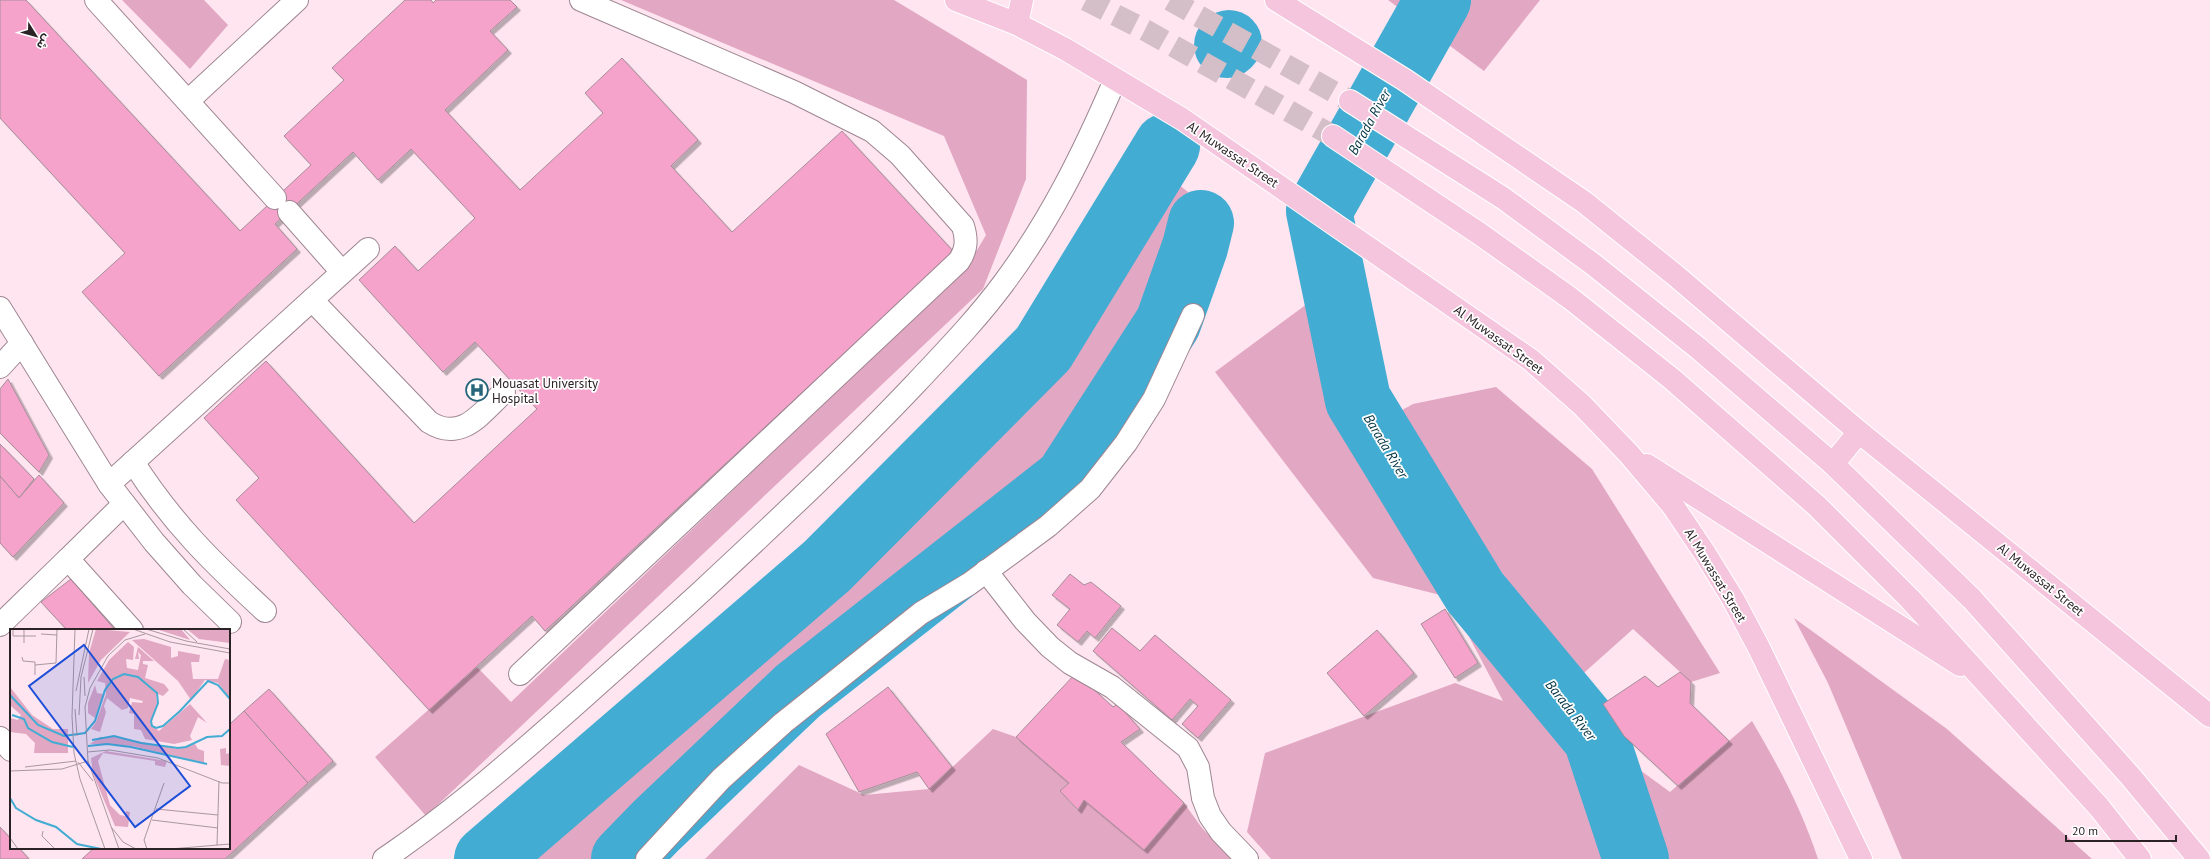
<svg xmlns="http://www.w3.org/2000/svg" width="2210" height="859" viewBox="0 0 2210 859" font-family="'PT Sans','Noto Sans Arabic',sans-serif">
<defs>
<filter id="shadow"><feDropShadow dx="3.5" dy="3.5" stdDeviation="0" flood-color="#0004"/></filter>
</defs>
<rect width="100%" height="100%" fill="#fee5f0"/>
<!-- green -->
<g fill="#e2a7c3">
<path d="M122 0H204L228 25 190 69Z"/>
<path d="M621 0H894L1027 80 1026 179 983 289 426 816 375 757 477 667 511 702 967 267 986 235 944 136Z"/>
<path d="M1388 0H1540L1484 71Z"/>
<path d="M1173 180 1188 192 1165 322 1060 478 808 676 622 859H513L833 583 1055 354Z"/>
<path d="M1315 298 1341 402 1410 513 1469 605 1516 664 1549 720 1596 738 1670 792 1752 721C1778 765 1802 810 1818 859H1271L1247 832 1265 753 1455 683 1503 701 1448 597 1373 578 1215 372Z"/>
<path d="M1496 387 1592 469 1720 673 1691 682 1633 629 1576 680 1393 415 1413 404Z"/>
<path d="M1794 618 1947 729 2092 859H1902L1828 683Z"/>
<path d="M993 729 1016 737 1069 783 1060 791 1077 810 1084 800 1144 850 1184 803 1202 828 1232 859H705L799 765 864 795 929 789Z"/>
</g>
<g fill="none" stroke-linecap="round" stroke-linejoin="round">
<!-- river -->
<g stroke="#42acd2" stroke-width="66">
<path d="M1438 0 1319 211 1358 400 1475 592 1596 738 1636 859"/>
<path d="M1227 45 1229 43"/>
<path d="M487 859 827 566 1043 349 1167 146"/>
<path d="M624 859 656 826 798 691 1067 480 1168 323 1195 247 1201 223"/>
</g>
</g>
<!-- building -->
<g fill="#f6a3cc" stroke="#a58e99" filter="url(#shadow)">
<path d="M0 0H26L240 231 311 165 284 136 344 80 332 68 405 0H431L433 3 436 0H510L517 7 490 31 508 50 445 110 520 190 603 113 585 93 622 58 698 140 671 166 732 232 842 131 954 252 545 631 532 616 429 710 236 500 259 478 204 418 266 361 414 523 537 409 475 342 443 372 359 280 395 246 418 271 475 218 411 149 378 180 353 152 275 224 297 249 159 376 82 292 125 253 0 118Z"/>
<path d="M8 379 49 455 39 472 0 433V389Z"/>
<path d="M0 444 34 479 19 498 0 476Z"/>
<path d="M39 475 64 503 13 557 0 543V476L19 498Z"/>
<path d="M1070 574 1084 585 1091 582 1121 606 1095 638 1087 631 1078 642 1057 625 1070 609 1052 595Z"/>
<path d="M71 579 115 630H67L41 602Z"/>
<path d="M1445 609 1478 663 1455 678 1421 624Z"/>
<path d="M1112 628 1140 651 1155 635 1231 700 1198 738 1182 724 1198 706 1190 699 1172 720 1093 651Z"/>
<path d="M1377 630 1414 673 1364 716 1327 673Z"/>
<path d="M1680 672 1691 682 1690 703 1729 741 1678 786 1624 736 1603 704 1645 676 1658 687Z"/>
<path d="M1076 673 1113 707 1118 704 1140 729 1121 742 1184 803 1144 850 1084 800 1078 810 1060 791 1069 783 1016 737Z"/>
<path d="M888 687 952 767 929 789 917 772 859 792 826 734Z"/>
<path d="M269 689 333 761 308 783 244 711Z"/>
<path d="M244 711 308 783 225 859H82L94 848H229V725Z"/>
<path d="M0 827 11 839V848H19L29 859H0Z"/>
</g>
<g fill="none" stroke-linecap="round" stroke-linejoin="round">
<!-- major-tunnel -->
<g stroke="#d4bec8" stroke-width="22" stroke-dasharray="22 11" stroke-linecap="butt">
<path d="M1086 0 1145 30 1333 136"/>
<path d="M1170 0 1350 101"/>
</g>
<!-- minor casing -->
<g stroke="#9d8691" stroke-width="24">
<g id="minor">
<path d="M96 0 275 198"/>
<path d="M188 101 297 0"/>
<path d="M289 212 342 272"/>
<path d="M312 300 429 422C462 443 482 412 504 392"/>
<path d="M0 308 109 484 154 542 192 585 230 622"/>
<path d="M0 367 22 343"/>
<path d="M133 462C172 523 212 562 265 611"/>
<path d="M109 484 368 249"/>
<path d="M68 559 124 504"/>
<path d="M986 571 1025 621 1050 647 1070 663 1112 687 1188 748 1198 767 1203 798 1210 816 1221 832 1247 859"/>
<path d="M0 625 68 559 132 630"/>
<path d="M520 674 959 261C967 249 967 239 963 226L900 155 872 131 794 92 581 0"/>
<path d="M0 738 11 750"/>
<path d="M384 859C456 810 521 753 586 695 625 660 665 625 703 590 776 522 849 454 917 382 947 350 977 319 1003 284 1050 221 1084 152 1115 80"/>
<path d="M647 859 721 779 783 723 921 613 969 584 1048 526 1090 489 1126 443 1154 399 1193 315"/>
</g>
</g>
<!-- major casing -->
<g stroke="#fff" stroke-width="24">
<g id="major">
<path d="M956 0 1017 24 1065 49 1182 119 1531 360 1582 405 1629 454 1673 506 1704 552 1733 599 1759 648 1861 859"/>
<path d="M1276 0 1405 80 1584 202 1675 275 1859 432 2210 716"/>
<path d="M1017 24 1022 0"/>
<path d="M1350 101 1503 198 1594 265 1698 348 1833 464 1972 599 2131 777 2199 859"/>
<path d="M1333 136 1480 234 1570 298 1672 379 1817 506 1910 599 2099 807 2140 859"/>
<path d="M1833 464 1859 432"/>
<path d="M1647 465 1960 665"/>
</g>
</g>
<!-- minor -->
<use href="#minor" stroke="#fff" stroke-width="22"/>
<!-- major -->
<use href="#major" stroke="#f5c4dd" stroke-width="22"/>
</g>
<!-- icons -->
<defs>
<g id="hospital-ring" transform="scale(1.15)"><circle r="9.5" fill="#fff" stroke="#27657b" stroke-width="1.5"/><path d="M-5-5h3v3.5h4V-5h3V5h-3V1.5h-4V5h-3Z" fill="#27657b"/></g>
</defs>
<g fill-rule="evenodd">
<use href="#hospital-ring" x="477" y="390"/>
</g>
<g text-anchor="middle" stroke-width="3.5" stroke-linejoin="round" paint-order="stroke">
<!-- street labels -->
<g font-size="13" fill="#2b2226" stroke="#fff">
<text transform="translate(1233 154) rotate(34)" y="5">Al Muwassat Street</text>
<text transform="translate(1499 339) rotate(36)" y="5">Al Muwassat Street</text>
<text transform="translate(1716 575) rotate(59)" y="5">Al Muwassat Street</text>
<text transform="translate(2041 579) rotate(39)" y="5">Al Muwassat Street</text>
</g>
<!-- poi labels -->
<g font-size="13" fill="#2b2226" stroke="#fff" text-anchor="start">
<text x="492" y="388">Mouasat University<tspan x="492" dy="15">Hospital</tspan></text>
</g>
<!-- water labels -->
<g font-size="14" font-style="italic" fill="#023343" stroke="#fff">
<text transform="translate(1369 122) rotate(-61)" y="5">Barada River</text>
<text transform="translate(1386 446) rotate(59)" y="5">Barada River</text>
<text transform="translate(1571 710) rotate(52)" y="5">Barada River</text>
</g>
</g>
<!-- overview -->
<g transform="translate(10 629)">
<rect width="220" height="220" fill="#fee5f0"/>
<path d="M86 0 120 3 91 31 78 54 79 24ZM146 0H171L180 11ZM177 0H220V14L189 10ZM134 10 161 18V29L168 27V22L190 26 189 33H181L183 50H208L215 30 220 31V70L208 54 195 51 181 71 168 52 122 11ZM118 13 124 18 123 31 116 30 117 39 128 41 131 26 128 23 129 30H125L128 18 144 32H133V35L138 36 135 49 154 55 159 61 153 67 146 64 147 74 141 96 149 102 180 75 197 94 188 88 180 107 182 111 164 115 135 110 131 101 124 100V85L119 84 122 73 132 74 133 72 120 69 118 79 112 81 97 69 94 77 96 83 90 103 81 100 86 93 96 65 95 54 87 52 99 31ZM85 56 87 64 93 65 85 89 78 84V74ZM0 58 22 86 43 100H58V124H24L25 114 16 105 0 103V89L8 91 11 86 1 77ZM90 108H105L168 120 185 115 188 120 194 122V134L122 117 80 115ZM216 119V125L220 124V137L211 136 210 120ZM96 122 157 132 155 138 145 136V132L93 124 88 132 100 176 110 186 115 187 116 182 120 183 118 198 105 197 83 145 81 129Z" fill="#e2a7c3"/>
<path fill="none" stroke="#42acd2" stroke-width="2" d="M0 66 28 96 54 107 75 104 85 92 95 61 103 50 114 45 128 48 147 64 148 74 141 92 142 97 146 99 153 97 170 82 198 52 208 56 220 70M2 86 14 90 18 99 42 113 63 118M82 111 104 107 131 114 168 119 176 118 197 108 212 107 220 100M78 117 97 115 121 118 197 135M0 169 6 179 26 191 46 198 67 215 91 220"/>
<path fill="none" stroke="#aa979f" stroke-width="1" d="M3 0V7H26M65 0 62 87 64 124 70 150 95 220M123 0 160 13 220 24M136 0 176 12 220 20M173 0 187 13M31 5 47 6M14 14V0M12 28 13 32 25 33V46M25 36 46 34 47 0M74 48 75 67M66 62 79 0M65 80 67 107M69 86 71 48 83 0M77 123 100 121 148 129 212 154H220M68 133 83 152M15 138 66 132M0 142 52 140 78 132M146 180 208 186M142 191 208 199M102 199 113 213 126 220M33 202 32 207 45 220M0 209 8 220M207 216 209 152M109 220 78 132 75 78 80 59 98 27 115 11 135 5M137 220 134 211 154 154M160 220 220 215"/>
<path fill="#1d4ed8" fill-opacity="0.15" stroke="#1d4ed8" stroke-width="2" d="M74 16 180 157 125 198 19 57Z"/>
<rect width="220" height="220" fill="none" stroke="#2b2226" stroke-width="2"/>
</g>
<!-- north arrow -->
<g transform="translate(36 36) rotate(127)" stroke="#ffffff" stroke-width="3" paint-order="stroke">
<path d="M0-3L7 15L0 10L-7 15Z" fill="#2b2226"/>
<text y="-6" font-size="11" font-weight="bold" text-anchor="middle" fill="#2b2226">ش</text>
</g>
<!-- scale -->
<path d="M2066 835v6h110v-6" fill="none" stroke="#2b2226" stroke-width="2"/>
<text x="2072" y="835" font-size="12" fill="#2b2226" stroke="#ffffff" stroke-width="3" paint-order="stroke">20 m</text>
</svg>
